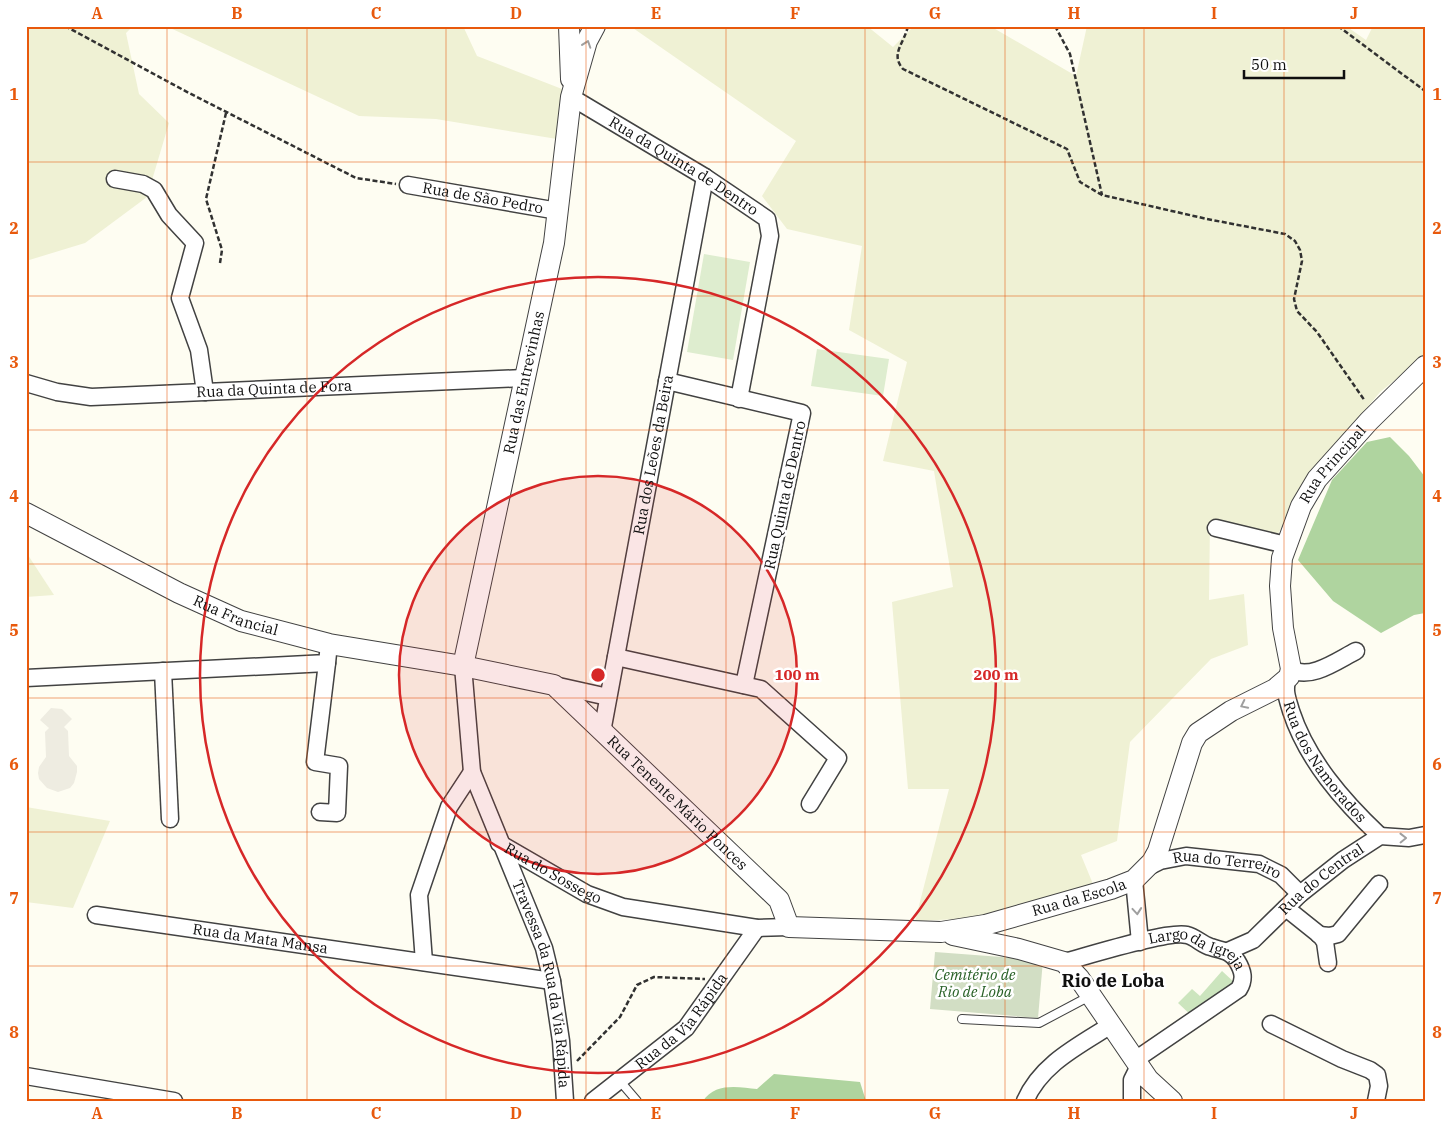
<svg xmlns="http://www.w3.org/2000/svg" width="1451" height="1127" viewBox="0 0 1451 1127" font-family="'IBM Plex Serif',serif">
<rect width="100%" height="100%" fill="#fefdf2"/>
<!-- farmland -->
<g fill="#eff1d4">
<path d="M26 26H133L126 33 139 94 169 123 147 197 85 243 26 261Z"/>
<path d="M166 26H463L477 56 562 89 557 139 436 119 359 116Z"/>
<path d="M630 26H867L893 47 914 26H990L1076 76 1087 26H1346L1366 40 1373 26H1425V356L1380 392 1305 483 1277 536 1210 522 1209 600 1244 594 1248 645 1211 659 1130 742 1117 841 1081 855 1093 884 980 918 915 921 949 789H908L892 602 953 587 934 471 883 461 907 362 849 330 862 246 787 229 762 196 796 141Z"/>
<path d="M26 552 54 595 26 597Z"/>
<path d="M26 807 110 821 73 908 26 902Z"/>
</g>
<!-- green -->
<path fill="#cce5be" d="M1222 971 1235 983 1193 1017 1178 1003 1192 989 1200 996Z"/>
<!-- forest -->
<g fill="#afd49f">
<path d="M1390 437 1409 456 1425 477V613L1414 615 1381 633 1333 601 1298 560 1332 480 1367 442Z"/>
<path d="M774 1074 860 1082 866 1101H703C715 1082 739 1087 757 1089Z"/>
</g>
<!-- cemetery -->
<path fill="#d2dec4" d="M935 952 1043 960 1038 1018 930 1009Z"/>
<!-- pitch -->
<g fill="#deedcf">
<path d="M704 254 750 262 733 360 687 352Z"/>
<path d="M817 349 889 359 883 396 811 386Z"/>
</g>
<!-- plaza -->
<path fill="#eeece1" d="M51 708 62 709 72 719 64 727 68 731 69 756 77 766V772L74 783 70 788 58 792 47 788 39 779 38 773 39 767 46 757 45 732 49 728 40 720Z"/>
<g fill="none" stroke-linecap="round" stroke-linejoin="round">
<!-- service casing -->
<g stroke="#424242" stroke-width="10">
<g id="service">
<path d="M962 1019 1039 1023 1090 996"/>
<path d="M619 1080 637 1101"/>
</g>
</g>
<!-- minor casing -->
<g stroke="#424242" stroke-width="19">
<g id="minor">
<path id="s1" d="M571 97 705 177 767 219 770 236 739 399"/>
<path d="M115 179 143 184 154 190 169 215 195 243 180 298 199 350 205 392"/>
<path id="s2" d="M408 185 558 211"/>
<path d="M667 381 802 413 744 685"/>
<path id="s3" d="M26 383 57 392 91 397 524 378"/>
<path d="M1216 528 1286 545"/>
<path d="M616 657 761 689 838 758 810 804"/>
<path id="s4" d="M463 666 472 772 544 948 552 981 561 1041 565 1101"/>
<path d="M1291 669C1310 681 1338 660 1356 651"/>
<path d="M163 671 170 819"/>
<path d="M26 678 327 663 329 644"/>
<path id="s5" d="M1287 681C1284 692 1288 700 1291 711 1307 760 1343 801 1380 836"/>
<path d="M554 685 608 697"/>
<path id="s6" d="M602 732 705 177"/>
<path d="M320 812 337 813 339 766 315 762 327 663"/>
<path id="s7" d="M499 843 587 894 623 907 757 928 789 927"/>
<path id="s8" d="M1146 868 1160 861 1186 856 1259 864 1281 875 1300 894"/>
<path d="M1134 880 1140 942"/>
<path d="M1286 908 1321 936 1325 942 1328 963"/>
<path id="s9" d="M96 915 552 981"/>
<path d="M1319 935 1330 936 1338 934 1379 884"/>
<path id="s10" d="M1228 951 1253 940 1300 894 1343 860 1380 836 1409 838 1425 835"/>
<path d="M424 962 419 895 449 807 472 772"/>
<path id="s11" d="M1064 962C1087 956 1169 930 1187 935 1196 937 1202 945 1211 947 1222 951 1230 950 1237 961 1243 971 1245 979 1239 989L1135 1060"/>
<path d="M1271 1024 1342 1059 1370 1070 1377 1075 1379 1086 1376 1101"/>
<path d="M26 1076 174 1101"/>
<path id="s12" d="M593 1101 686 1028 757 928"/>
<path d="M1025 1101C1041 1064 1078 1046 1111 1025"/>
<path d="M1132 1101V1080L1139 1066"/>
</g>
</g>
<!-- tertiary casing -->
<g stroke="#424242" stroke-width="22">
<g id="tertiary">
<path d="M569 26 571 79"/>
<path id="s13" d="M26 513 179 593 241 621 329 644 463 666 554 685 779 900 789 927 941 932 985 925 1111 889 1134 880 1152 862 1158 851 1192 743 1198 733 1231 711 1275 689 1289 677 1291 669 1283 628 1280 586 1282 558 1301 506 1317 479 1369 421 1425 366"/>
<path id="s14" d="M463 666 554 243 571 97 587 41 595 26"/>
<path d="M953 935 1019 949 1064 962 1079 978 1148 1079 1172 1101"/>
</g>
</g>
<!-- path -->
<g stroke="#313131" stroke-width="2.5" stroke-dasharray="5 2.5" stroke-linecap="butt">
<path d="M65 26 189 93 356 178 396 184"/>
<path d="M908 26C904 44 890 54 903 69L1067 149 1080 182 1102 195 1207 219 1285 234 1295 241 1300 250 1302 261 1294 299 1297 311 1317 332 1365 401"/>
<path d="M1055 26 1070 54 1102 195"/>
<path d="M1338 26 1425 91"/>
<path d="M220 263 222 250 206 199 226 113"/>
<path d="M577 1061 620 1017 637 985 654 977 705 979"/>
</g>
<!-- service -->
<use href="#service" stroke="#fff" stroke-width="8"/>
<!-- minor -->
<use href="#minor" stroke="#fff" stroke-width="16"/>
<!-- tertiary -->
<use href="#tertiary" stroke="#fff" stroke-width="20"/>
</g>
<!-- one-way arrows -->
<defs><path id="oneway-chevron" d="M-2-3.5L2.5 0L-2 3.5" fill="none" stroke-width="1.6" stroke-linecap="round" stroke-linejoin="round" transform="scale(1.25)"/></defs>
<g stroke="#9f9f9f">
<use href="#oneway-chevron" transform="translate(587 44) rotate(-71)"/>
<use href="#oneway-chevron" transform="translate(1244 705) rotate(154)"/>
<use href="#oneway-chevron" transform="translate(1403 838) rotate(-1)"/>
<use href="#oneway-chevron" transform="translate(1137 911) rotate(85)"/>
</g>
<!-- grid -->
<path fill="none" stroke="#e8590c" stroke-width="1" stroke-opacity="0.55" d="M167 26V1101M307 26V1101M446 26V1101M586 26V1101M726 26V1101M865 26V1101M1005 26V1101M1144 26V1101M1284 26V1101M26 162H1425M26 296H1425M26 430H1425M26 564H1425M26 698H1425M26 832H1425M26 966H1425"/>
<!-- distance rings -->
<circle cx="598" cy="675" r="199" fill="#d62828" fill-opacity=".12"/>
<g fill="none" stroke="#d62828" stroke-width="2.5">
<circle cx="598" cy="675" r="199"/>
<circle cx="598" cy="675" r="398"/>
</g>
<g text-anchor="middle" stroke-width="5" stroke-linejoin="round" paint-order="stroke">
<!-- street labels -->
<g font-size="15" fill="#0f0f0f" stroke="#fff">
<text dy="5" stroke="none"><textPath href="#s1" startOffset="132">Rua da Quinta de Dentro</textPath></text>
<text dy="5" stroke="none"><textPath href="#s2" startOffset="76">Rua de São Pedro</textPath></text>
<text dy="5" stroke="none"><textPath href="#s14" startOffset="290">Rua das Entrevinhas</textPath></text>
<text dy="5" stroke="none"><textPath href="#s3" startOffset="250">Rua da Quinta de Fora</textPath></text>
<text dy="5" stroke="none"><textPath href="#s6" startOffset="282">Rua dos Leões da Beira</textPath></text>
<text dy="5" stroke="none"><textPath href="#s13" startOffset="1751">Rua Principal</textPath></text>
<text transform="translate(785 495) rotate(-78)" y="5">Rua Quinta de Dentro</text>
<text dy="5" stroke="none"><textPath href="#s13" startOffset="234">Rua Francial</textPath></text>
<text dy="5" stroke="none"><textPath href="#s5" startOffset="92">Rua dos Namorados</textPath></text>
<text dy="5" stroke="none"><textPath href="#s13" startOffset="731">Rua Tenente Mário Ponces</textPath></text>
<text dy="5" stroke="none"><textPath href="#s8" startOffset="84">Rua do Terreiro</textPath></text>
<text dy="5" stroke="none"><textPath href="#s7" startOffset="62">Rua do Sossego</textPath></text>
<text dy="5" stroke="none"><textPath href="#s10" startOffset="119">Rua do Central</textPath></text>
<text dy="5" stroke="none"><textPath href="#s13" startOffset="1195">Rua da Escola</textPath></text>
<text dy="5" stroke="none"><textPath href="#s9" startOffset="166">Rua da Mata Mansa</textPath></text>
<text dy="5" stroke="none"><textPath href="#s11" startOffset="140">Largo da Igreja</textPath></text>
<text dy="5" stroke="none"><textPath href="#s4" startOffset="331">Travessa da Rua da Via Rápida</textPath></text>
<text dy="5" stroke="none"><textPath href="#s12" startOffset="120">Rua da Via Rápida</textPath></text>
</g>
<!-- park labels -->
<g font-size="15" font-style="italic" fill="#286026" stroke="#fff">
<text x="975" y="980">Cemitério de<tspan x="975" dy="17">Rio de Loba</tspan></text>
</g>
<!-- quarter labels -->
<g font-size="18" font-weight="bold" fill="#0f0f0f" stroke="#fff">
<text x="1113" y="987">Rio de Loba</text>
</g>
</g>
<circle cx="598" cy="675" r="8" fill="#d62828" stroke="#fff" stroke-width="2.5"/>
<g font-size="15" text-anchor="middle" font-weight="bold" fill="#d62828" stroke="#fff" stroke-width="5" stroke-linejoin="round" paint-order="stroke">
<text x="797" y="680">100 m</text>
<text x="996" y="680">200 m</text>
</g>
<!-- border -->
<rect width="1451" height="1127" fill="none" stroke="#ffffff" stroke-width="55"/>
<!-- scale -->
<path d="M1244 70v8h100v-8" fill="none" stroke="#0f0f0f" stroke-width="2.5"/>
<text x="1251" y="70" font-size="15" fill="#0f0f0f" stroke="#ffffff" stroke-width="4" paint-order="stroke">50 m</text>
<rect x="28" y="28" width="1396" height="1072" fill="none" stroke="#e8590c" stroke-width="2"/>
<g font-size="16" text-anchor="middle" font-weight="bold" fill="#e8590c">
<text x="97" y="19">A</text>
<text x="237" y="19">B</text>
<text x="376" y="19">C</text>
<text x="516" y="19">D</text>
<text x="656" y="19">E</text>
<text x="795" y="19">F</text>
<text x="935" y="19">G</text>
<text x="1074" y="19">H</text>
<text x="1214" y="19">I</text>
<text x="1354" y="19">J</text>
<text x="14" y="100">1</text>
<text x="1437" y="100">1</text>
<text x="14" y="234">2</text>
<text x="1437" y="234">2</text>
<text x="14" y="368">3</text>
<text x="1437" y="368">3</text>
<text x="14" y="502">4</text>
<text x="1437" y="502">4</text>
<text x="14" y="636">5</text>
<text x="1437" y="636">5</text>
<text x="14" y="770">6</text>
<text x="1437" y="770">6</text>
<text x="14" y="904">7</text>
<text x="1437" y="904">7</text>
<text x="14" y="1038">8</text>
<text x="1437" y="1038">8</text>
<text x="97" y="1119">A</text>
<text x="237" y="1119">B</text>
<text x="376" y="1119">C</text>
<text x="516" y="1119">D</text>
<text x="656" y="1119">E</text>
<text x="795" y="1119">F</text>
<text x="935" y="1119">G</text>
<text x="1074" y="1119">H</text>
<text x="1214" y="1119">I</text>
<text x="1354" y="1119">J</text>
</g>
</svg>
